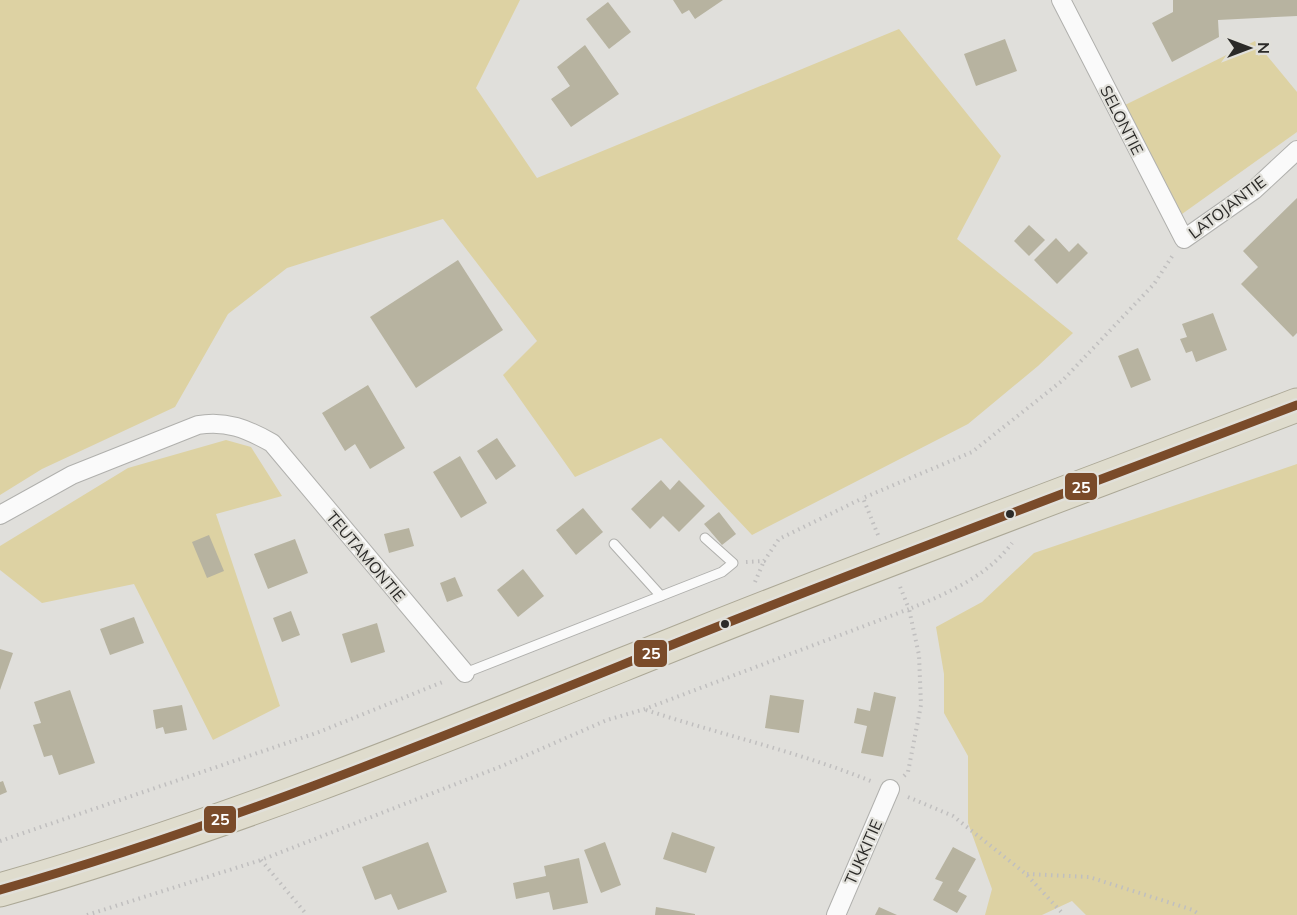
<svg xmlns="http://www.w3.org/2000/svg" width="1297" height="915" viewBox="0 0 1297 915" font-family="Mulish,sans-serif">
<rect width="100%" height="100%" fill="#e0dfdb"/>
<!-- green -->
<g fill="#ddd2a3">
<path d="M0 0H520L476 88 537 178 899 29 1001 156 957 239 1073 333 1038 366 968 424 752 535 661 438 575 477 503 375 537 341 443 219 287 268 228 314 175 407 42 469 0 495Z"/>
<path d="M1255 41 1297 92V132L1182 214 1125 105Z"/>
<path d="M226 440 251 447 282 496 216 514 280 706 213 740 134 584 42 603 0 570V546L128 468Z"/>
<path d="M1297 464V915H1086L1072 901 1042 915H985L992 889 968 823V756L944 713V674L936 627 982 602 1034 553Z"/>
</g>
<!-- building -->
<g fill="#b7b3a0">
<path d="M673 0H723L695 19 689 10 682 14Z"/>
<path d="M1173 0H1297V16L1218 20 1219 37 1172 62 1152 23 1173 12Z"/>
<path d="M608 2 631 32 609 49 586 19Z"/>
<path d="M1005 39 1017 71 976 86 964 54Z"/>
<path d="M585 45 619 94 571 127 551 99 570 86 557 67Z"/>
<path d="M1297 198V333L1293 337 1241 284 1258 267 1243 251Z"/>
<path d="M1029 225 1045 240 1029 256 1014 241Z"/>
<path d="M1056 238 1069 252 1078 243 1088 253 1057 284 1034 260Z"/>
<path d="M458 260 503 330 416 388 370 317Z"/>
<path d="M1213 313 1227 350 1196 362 1192 351 1186 353 1180 339 1187 337 1182 324Z"/>
<path d="M1138 348 1151 380 1131 388 1118 356Z"/>
<path d="M368 385 405 448 370 469 355 444 345 451 322 413Z"/>
<path d="M497 438 516 466 496 480 477 451Z"/>
<path d="M460 456 487 503 461 518 433 472Z"/>
<path d="M661 480 670 490 679 480 705 506 679 532 663 516 650 529 631 509Z"/>
<path d="M583 508 603 532 576 555 556 530Z"/>
<path d="M719 512 736 534 722 545 704 524Z"/>
<path d="M409 528 414 546 389 553 384 534Z"/>
<path d="M209 535 224 571 207 578 192 542Z"/>
<path d="M295 539 308 573 268 589 254 554Z"/>
<path d="M523 569 544 596 518 617 497 590Z"/>
<path d="M455 577 463 596 447 602 440 583Z"/>
<path d="M291 611 300 635 282 642 273 618Z"/>
<path d="M134 617 144 643 110 655 100 629Z"/>
<path d="M377 623 385 652 351 663 342 634Z"/>
<path d="M0 649 13 653 0 690Z"/>
<path d="M70 690 95 763 59 775 52 755 44 757 33 725 41 723 34 702Z"/>
<path d="M874 692 896 697 883 757 861 753 867 726 854 723 857 708 870 711Z"/>
<path d="M770 695 804 700 799 733 765 728Z"/>
<path d="M182 705 187 730 165 734 163 727 156 729 153 710Z"/>
<path d="M3 781 7 792 0 795V782Z"/>
<path d="M672 832 715 847 706 873 663 859Z"/>
<path d="M428 842 447 892 398 910 391 894 375 900 362 867Z"/>
<path d="M605 842 621 885 601 893 584 850Z"/>
<path d="M953 847 976 859 958 891 967 896 957 913 933 900 943 882 935 879Z"/>
<path d="M579 858 588 903 553 910 549 892 516 899 513 883 546 876 544 866Z"/>
<path d="M656 907 695 914V915H655Z"/>
<path d="M879 907 897 915H875Z"/>
</g>
<g fill="none" stroke-linecap="round" stroke-linejoin="round">
<!-- lane casing -->
<g stroke="#b0b0ad" stroke-width="11">
<g id="lane">
<path d="M614 544 661 596"/>
<path d="M465 673 722 572 733 563 705 538"/>
</g>
</g>
<!-- street casing -->
<g stroke="#b0b0ad" stroke-width="20">
<g id="street">
<path d="M1061 0 1184 239 1254 190 1297 150"/>
<path d="M0 515 72 475 198 425C226 420 247 429 272 443L465 673"/>
<path d="M836 915 890 789"/>
</g>
</g>
<!-- highway casing -->
<g stroke="#aca896" stroke-width="35">
<path id="highway" d="M0 890C239 822 469 726 699 634 897 555 1098 481 1297 405"/>
</g>
<!-- path -->
<g stroke="#c0bfbf" stroke-width="4" stroke-dasharray="1.5 4.5" stroke-linecap="butt">
<path d="M878 535 863 498 972 452 1063 380 1154 284 1173 255"/>
<path d="M746 562 764 561 779 539 863 498"/>
<path d="M755 582 764 561"/>
<path d="M646 710C722 735 800 752 873 782"/>
<path d="M904 776 908 772 921 705 919 655 909 609C946 594 988 576 1012 543"/>
<path d="M908 797 953 816 1026 874 1064 915"/>
<path d="M0 841 319 732 445 681"/>
<path d="M261 860 307 915"/>
<path d="M1027 874 1089 877 1193 910 1200 915"/>
<path d="M87 915 261 860 502 766 607 720 645 709 909 609 899 584"/>
</g>
<!-- lane -->
<use href="#lane" stroke="#fafafa" stroke-width="9"/>
<!-- street -->
<use href="#street" stroke="#fafafa" stroke-width="18"/>
<!-- highway -->
<use href="#highway" stroke="#dfdccd" stroke-width="33"/>
<!-- bus-1 casing -->
<g stroke="#e1e0da" stroke-width="14">
<path id="bus-1" d="M0 890C239 822 469 726 699 634 897 555 1098 481 1297 405"/>
</g>
<!-- bus-1 -->
<use href="#bus-1" stroke="#7a4b2a" stroke-width="9"/>
</g>
<!-- markers -->
<g fill="#2b2a28" stroke="#e1e0da" stroke-width="2">
<circle cx="1010" cy="514" r="5"/>
<circle cx="725" cy="624" r="5"/>
</g>
<g text-anchor="middle" stroke-width="4.5" stroke-linejoin="round" paint-order="stroke">
<!-- street labels -->
<g font-size="16" fill="#2b2a28" stroke="#e1e0da">
<text transform="translate(1122 120) rotate(63)" y="6">SELONTIE</text>
<text transform="translate(1227 207) rotate(-37)" y="6">LATOJANTIE</text>
<text transform="translate(366 556) rotate(50)" y="6">TEUTAMONTIE</text>
<text transform="translate(863 852) rotate(-66)" y="6">TUKKITIE</text>
</g>
</g>
<g stroke="#e1e0da" stroke-width="2">
<rect x="1064" y="472" width="34" height="29" rx="6" fill="#7a4b2a"/>
<rect x="633" y="639" width="35" height="29" rx="6" fill="#7a4b2a"/>
<rect x="203" y="805" width="34" height="29" rx="6" fill="#7a4b2a"/>
</g>
<g font-size="16" text-anchor="middle" font-weight="bold" fill="#fff">
<text x="1081" y="493">25</text>
<text x="651" y="659">25</text>
<text x="220" y="825">25</text>
</g>
<!-- north arrow -->
<g transform="translate(1249 48) rotate(90)" stroke="#e1e0da" stroke-width="4.5" paint-order="stroke">
<path d="M0-4.5L10 22L0 15L-10 22Z" fill="#2b2a28"/>
<text y="-9" font-size="16" font-weight="bold" text-anchor="middle" fill="#2b2a28">N</text>
</g>
</svg>
